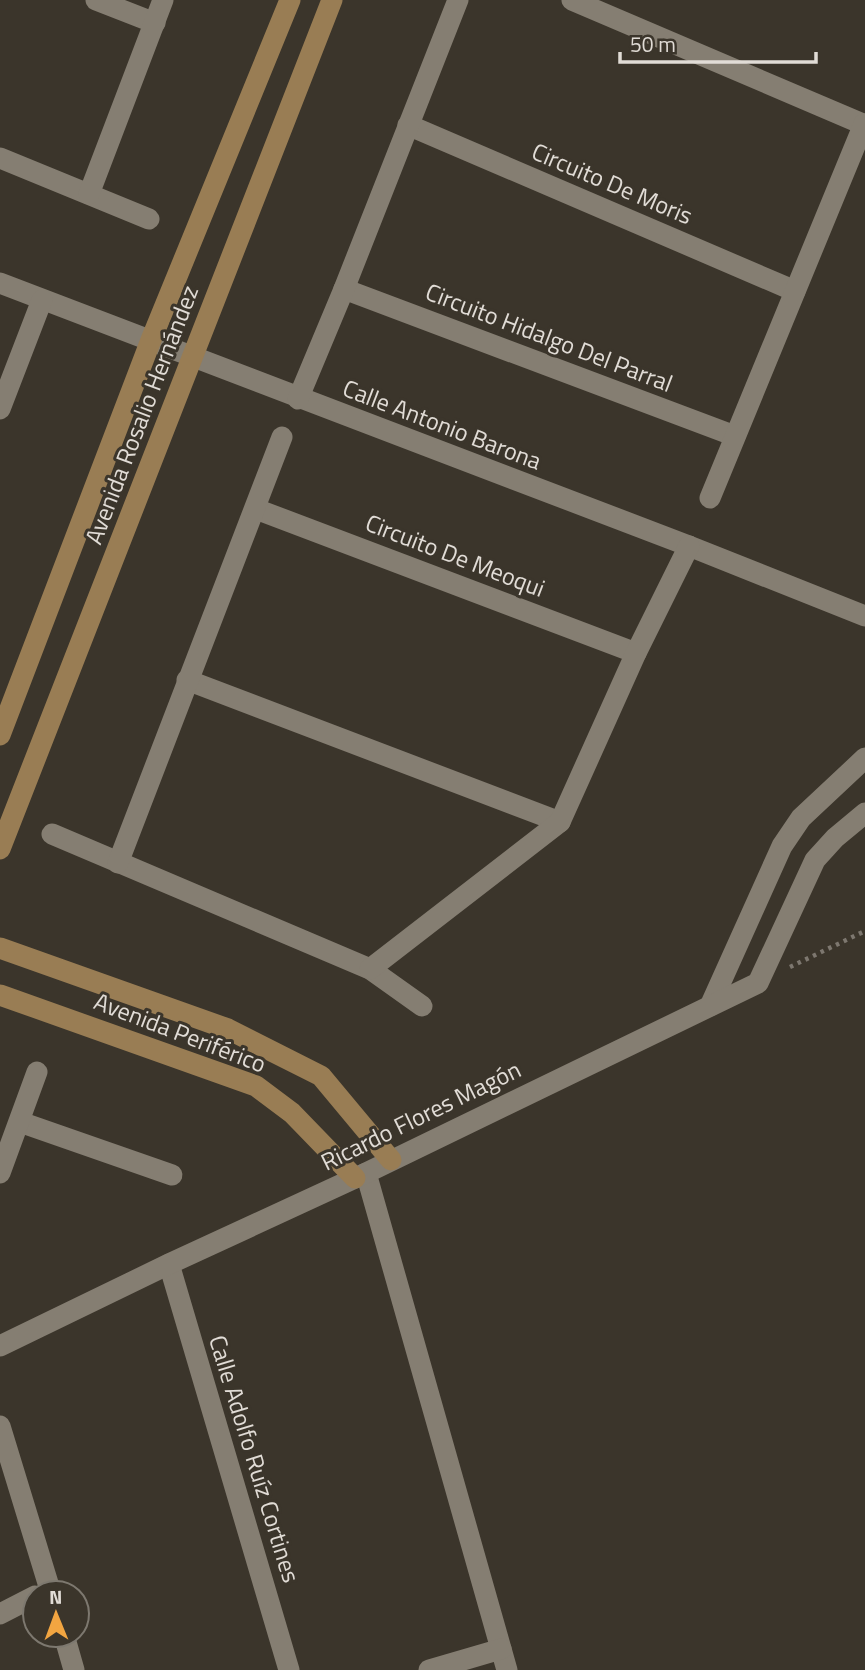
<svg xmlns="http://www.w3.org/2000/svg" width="865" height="1670" viewBox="0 0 865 1670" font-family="'Titillium Web',sans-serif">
<rect width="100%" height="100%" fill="#3b352b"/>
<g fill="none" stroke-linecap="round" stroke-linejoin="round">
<!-- path -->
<path stroke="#7d776f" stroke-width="4.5" stroke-dasharray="3.5 5" stroke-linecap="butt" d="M790 967 865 931"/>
<!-- street -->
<g stroke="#857e72" stroke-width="21">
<path d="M96 0 155 23"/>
<path d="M572 0 865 125"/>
<path d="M408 125 795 291"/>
<path d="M0 158 149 219"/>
<path d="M89 194 163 0"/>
<path d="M0 283 689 546 865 616"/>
<path d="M344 289 735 436"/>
<path d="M298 399 344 289 458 0"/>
<path d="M0 409 42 300"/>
<path d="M710 498 864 124"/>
<path d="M256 509 636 653"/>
<path d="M187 680 560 822"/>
<path d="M52 834 370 969 422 1006"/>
<path d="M118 863 282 437"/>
<path d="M370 969 560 822 636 653 689 546"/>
<path d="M710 1006 782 846 801 818 865 758"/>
<path d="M20 1122 172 1175"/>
<path d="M0 1173 37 1072"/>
<path d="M366 1173 507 1670"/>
<path d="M169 1264 289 1670"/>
<path d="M0 1346 169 1264 366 1173 758 983 815 860 835 838 865 813"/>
<path d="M0 1426 51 1593"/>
<path d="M0 1614 35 1596"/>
<path d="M64 1635 74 1670"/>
<path d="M429 1670 501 1649"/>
</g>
<!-- secondary -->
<g stroke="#997d54" stroke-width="21">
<path d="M0 735 151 340 290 0"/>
<path d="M0 849 332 0"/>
<path d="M0 948 228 1029 321 1076 391 1160"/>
<path d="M0 995 256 1086 292 1113 355 1178"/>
</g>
</g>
<g text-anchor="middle" stroke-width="6" stroke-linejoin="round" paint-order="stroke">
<!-- street labels -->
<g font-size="24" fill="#e1dcd6" stroke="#3b352b">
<text transform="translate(612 184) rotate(23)" y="8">Circuito De Moris</text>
<text transform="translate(549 338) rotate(21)" y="8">Circuito Hidalgo Del Parral</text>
<text transform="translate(142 415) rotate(-69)" y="8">Avenida Rosalio Hernández</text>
<text transform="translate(442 425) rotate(21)" y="8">Calle Antonio Barona</text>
<text transform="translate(455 556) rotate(21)" y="8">Circuito De Meoqui</text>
<text transform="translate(180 1033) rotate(21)" y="8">Avenida Periférico</text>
<text transform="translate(421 1116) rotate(-26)" y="8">Ricardo Flores Magón</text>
<text transform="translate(254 1459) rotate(73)" y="8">Calle Adolfo Ruíz Cortines</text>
</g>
</g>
<!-- north arrow -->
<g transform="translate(56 1614) rotate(359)"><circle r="33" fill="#3b352b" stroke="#7d786f" stroke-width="2"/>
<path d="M0-5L12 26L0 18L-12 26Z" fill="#f2a541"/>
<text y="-10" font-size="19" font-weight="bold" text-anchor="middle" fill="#e1dcd6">N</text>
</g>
<!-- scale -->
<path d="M620 52v10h196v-10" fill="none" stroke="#e1dcd6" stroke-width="3.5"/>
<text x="630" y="52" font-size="21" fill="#e1dcd6" stroke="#3b352b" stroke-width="5" paint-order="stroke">50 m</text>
</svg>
